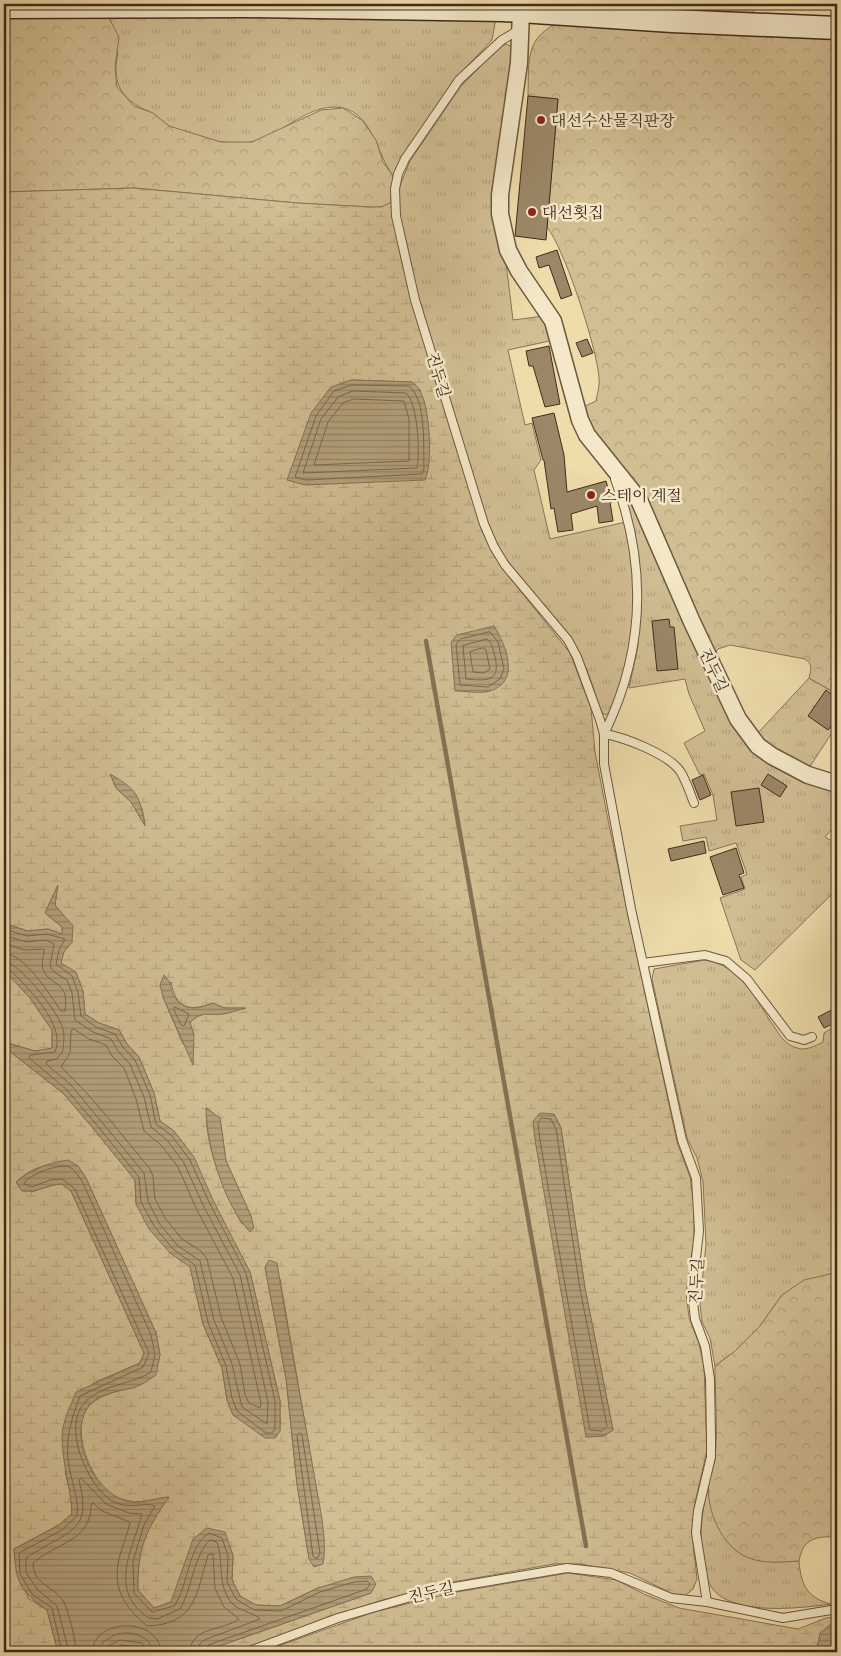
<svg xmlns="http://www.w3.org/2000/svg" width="841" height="1656" viewBox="0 0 841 1656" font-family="'Gentium Book Plus','Noto Serif KR',serif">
<defs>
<pattern id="grass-tufts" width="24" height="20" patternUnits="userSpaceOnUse" patternTransform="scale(1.25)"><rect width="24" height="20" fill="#d1be93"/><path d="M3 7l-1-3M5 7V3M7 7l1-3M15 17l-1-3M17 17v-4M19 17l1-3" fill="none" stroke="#b5a37e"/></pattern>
<pattern id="forest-crowns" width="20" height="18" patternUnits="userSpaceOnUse" patternTransform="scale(1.25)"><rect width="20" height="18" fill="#d1be93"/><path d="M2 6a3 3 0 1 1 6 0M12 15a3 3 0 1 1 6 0" fill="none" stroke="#b5a37e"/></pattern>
<pattern id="wetland-marsh" width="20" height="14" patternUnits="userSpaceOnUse" patternTransform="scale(1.25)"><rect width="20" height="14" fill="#d1be93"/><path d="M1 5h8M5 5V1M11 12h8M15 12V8" fill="none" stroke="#b5a37e"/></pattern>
<pattern id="water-rules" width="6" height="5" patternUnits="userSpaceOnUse" patternTransform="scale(1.25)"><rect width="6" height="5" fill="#b3a07b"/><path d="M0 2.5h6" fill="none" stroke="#938364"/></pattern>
</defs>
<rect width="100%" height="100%" fill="#eedcab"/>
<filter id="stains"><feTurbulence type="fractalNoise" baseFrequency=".004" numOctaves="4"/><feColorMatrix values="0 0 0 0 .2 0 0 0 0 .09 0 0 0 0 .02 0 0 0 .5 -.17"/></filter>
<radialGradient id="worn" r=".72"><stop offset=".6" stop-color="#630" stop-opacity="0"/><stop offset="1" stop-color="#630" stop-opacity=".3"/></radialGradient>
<!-- grass -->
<g fill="url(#grass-tufts)" stroke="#897458">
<path d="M627 4H755L753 16 635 11Z"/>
<path d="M91 14 496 18 492 40 456 78 403 156 393 176C378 156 372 114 343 108 308 101 282 137 250 142 225 145 191 138 169 126 162 122 157 115 150 112 122 100 111 85 118 53Z"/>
<path d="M506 44 511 46 513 52 501 253 506 263 513 320 544 316 554 340 508 350 525 425 532 423 541 460 534 470 550 539 626 522C636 577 639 638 618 692 615 700 613 710 606 715L601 712C595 694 590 673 580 657 552 612 511 577 489 528L419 299 399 211V188L410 161 461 86 501 46Z"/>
<path d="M617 477 625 487 739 732 837 790V824L825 837 837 844V889L755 970 741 960 720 898 745 889 741 877 747 874 736 843 709 851 706 837 683 841 680 826 717 820 713 795 704 774 700 775 684 743 705 731 689 694 685 679 629 688 638 646 639 564Z"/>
<path d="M809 678 837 694V725L809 768 796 764 756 735Z"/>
<path d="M704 960C740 964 756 1000 775 1028 781 1037 786 1045 797 1048 806 1051 815 1046 823 1042L824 1033 837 1025V1275L834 1273 782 1295 760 1326 734 1352 715 1366 710 1338 702 1322 700 1304 706 1244 703 1181 697 1158 687 1138 652 979 654 969Z"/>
<path d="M708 1481 709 1495 773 1562 799 1561C801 1585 807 1598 831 1604 802 1608 725 1618 709 1583 695 1552 702 1514 708 1481Z"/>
</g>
<!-- forest -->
<g fill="url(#forest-crowns)" stroke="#897458">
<path d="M4 14H91L109 18 119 37 115 67 117 87 134 106 153 113 169 126 221 142H252L321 110 343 108 362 120 376 140 383 162 393 176 391 202 382 207H370L297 203 134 188 4 192Z"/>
<path d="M563 21 837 37V694L809 678C811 669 813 664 805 659L730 645 718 649 715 653 581 408 596 401C597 394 600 386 599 378 597 348 565 250 547 227L558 99 528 96C529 60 524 36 563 21Z"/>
<path d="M834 1273 837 1275V1537C816 1536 803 1538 799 1561 783 1562 765 1564 749 1558 722 1548 705 1509 709 1481 709 1473 714 1466 715 1459 718 1430 715 1395 715 1366L734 1352 760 1326 782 1295 804 1280Z"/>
</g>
<!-- wetland -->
<g fill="url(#wetland-marsh)" stroke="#897458" fill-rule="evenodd">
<path d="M134 188 297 203 370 207H382L391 202 402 263 431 365 485 537 510 578 570 653 591 708 595 752 609 825 677 1142 690 1177 694 1205V1239L686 1293 689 1318 699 1344 704 1366 707 1450 695 1503 692 1533 697 1579 693 1589 686 1595 677 1596 630 1573 580 1564H554L459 1581 379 1601 233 1652H202L371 1593 318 1588 280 1606 256 1605 240 1596 232 1580 233 1555 182 1576 171 1602 154 1608 138 1590C137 1549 145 1531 168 1497 157 1498 141 1504 130 1501 125 1500 116 1498 112 1495 91 1481 68 1425 90 1405 103 1393 122 1390 139 1385L160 1355 156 1333 86 1178 78 1166C52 1163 37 1163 16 1182L32 1192 51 1185 62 1184 71 1191 144 1353 140 1363 93 1383 65 1472 71 1496 72 1514 59 1525 14 1549 28 1598 47 1610 58 1652H4V1047L63 1093 92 1127 135 1180 136 1204 170 1253 190 1266 203 1324 222 1368 227 1400 233 1415 275 1438 280 1431V1401L250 1272 174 1131 160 1121 154 1093 139 1057 127 1044 119 1030 99 1023 85 1014 83 991 61 963 63 952 72 942 55 905 57 887 45 913 62 927V934L48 929 28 931 4 923V192ZM351 380 412 382 421 391ZM111 775 142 808 145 824 131 802 116 788ZM171 982C176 1009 189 1012 213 1003L224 1008H243C236 1010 227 1014 219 1014 206 1014 200 1012 190 1023L194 1035 183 1044 163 997ZM207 1108 220 1119 226 1161 251 1216 242 1224C225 1194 203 1143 207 1108ZM554 1114 561 1128 585 1288 613 1430 604 1436 586 1437ZM265 1267 280 1279 318 1499 309 1558 297 1484 286 1378Z"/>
<path d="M4 970 30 998 52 1030V1049L35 1051 4 1042Z"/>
<path d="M568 1573 616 1580 644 1594 679 1608 798 1629 826 1618 837 1617V1623L831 1624 817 1645V1652H261L374 1612 451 1593Z"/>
<path d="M121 1645 140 1647 143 1652H108Z"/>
</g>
<!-- water -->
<g fill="url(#water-rules)" stroke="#857156">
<path d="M351 380 412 382C415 384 418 387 420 391 430 407 433 463 425 480L305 485 287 480 311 413 331 387Z"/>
<path d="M494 626C506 645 521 682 490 691 480 694 465 691 455 691L451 642 457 635Z"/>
<path d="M110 774C138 790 139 795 145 826L131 802 116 788Z"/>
<path d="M58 885 55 905 73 926 72 942 64 952 61 963 76 972 83 991 85 1014 99 1023 119 1030 127 1044 139 1057 154 1093 160 1121 174 1131 194 1157 213 1200 250 1272 280 1401V1431L275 1438H265L233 1415 227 1400 222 1368 203 1324 190 1267 170 1253 149 1229 136 1204 135 1180 92 1127 63 1093 4 1047V1042L35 1051 52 1048V1030L30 998 4 970V923L27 931 48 929 62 934V927L45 913Z"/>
<path d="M164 975C173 984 169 987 174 996 184 1012 198 1009 213 1003L224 1008H246C238 1010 231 1013 223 1014 209 1016 201 1010 190 1023L194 1035 193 1065 163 997 160 985Z"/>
<path d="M206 1108 220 1118 226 1161 251 1216 254 1228 250 1232C224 1205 206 1144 206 1108Z"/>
<path d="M540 1113 554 1114 561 1128 585 1288 613 1430 604 1436 586 1437 535 1140 533 1121Z"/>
<path d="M68 1160 78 1166 86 1178 156 1333 160 1355 156 1375C151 1378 145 1383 140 1385 124 1392 99 1391 88 1407 67 1438 95 1496 131 1502 142 1503 157 1498 169 1497 146 1530 137 1549 138 1590L154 1608 171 1602 193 1539 207 1528 225 1532 233 1555 232 1580 240 1596 256 1605 280 1606 318 1588 354 1577 371 1576 376 1584 371 1593 202 1652H143L140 1647 121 1645 108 1652H58L47 1610C19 1591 16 1582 14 1549L59 1525 72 1514C71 1488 62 1463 62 1437 62 1422 71 1405 76 1392L140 1363 144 1353 71 1191 62 1184C47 1185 36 1193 22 1191L16 1182C31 1169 49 1163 68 1160Z"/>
<path d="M269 1260 277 1263C288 1334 302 1403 314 1474 318 1500 328 1538 323 1564L314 1567 309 1559 297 1484 286 1378 265 1267Z"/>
<path d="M837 1623V1652H817L820 1633 831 1624Z"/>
</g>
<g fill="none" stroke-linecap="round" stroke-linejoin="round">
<!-- shore -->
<g stroke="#7a664c" stroke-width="1">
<path d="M352 385 409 386C427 401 423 447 424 469L422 474 306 480 295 477 316 416 334 391Z"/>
<path d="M353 391 406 393C418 403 420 453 417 468L303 473 321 419 338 397Z"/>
<path d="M354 399 404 401 409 419V461L314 465 328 422 343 403Z"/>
<path d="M490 632 498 642 504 669 500 679 488 687 460 685 456 644 461 639Z"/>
<path d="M487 639C493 644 493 650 495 657 501 682 486 681 466 679L463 646Z"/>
<path d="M483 648 486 650 490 669 484 673 473 672 470 652Z"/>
<path d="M4 929 27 936 47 934 65 939 59 950 56 964 72 976 78 992 81 1016 96 1027 115 1034 123 1047 135 1060 150 1095 156 1124 171 1135 190 1160 209 1202 246 1273 275 1401V1429L272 1433H266L237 1411 232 1398 226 1366 208 1322 195 1265 173 1249 154 1226 141 1202 139 1177 96 1124 66 1089 29 1058 30 1055 55 1052C67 1025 27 987 9 969L4 967"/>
<path d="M4 935 26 942 46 940 54 944 50 966 54 972 67 980 72 993 75 1020 93 1032 111 1039 118 1051 130 1064 144 1097 151 1127 167 1140 184 1163 203 1205 240 1275 268 1402 267 1424 242 1407 232 1364 214 1320 200 1261 177 1245 159 1223 148 1201 144 1173 71 1085 46 1064 47 1061 56 1059 62 1053C64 1046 65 1033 62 1026 57 1011 19 962 4 961"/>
<path d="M4 943 24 950 44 949C44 956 41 962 43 969 49 987 70 979 65 1011H61C50 995 25 954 4 953"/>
<path d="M175 1007 189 1014 184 1026 181 1025 174 1010Z"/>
<path d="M74 1029 89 1039 106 1045 112 1056 124 1068 136 1099 144 1131 161 1145 178 1167 196 1208 233 1278 261 1403 260 1408 249 1403 245 1395 240 1364 221 1317 207 1259 201 1251 182 1239 165 1218 155 1199 153 1176 150 1169C121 1134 94 1098 61 1067L70 1053 71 1031Z"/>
<path d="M542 1118 551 1119 556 1129 580 1289 607 1426 602 1431 590 1430 540 1140 538 1123Z"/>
<path d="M300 1433 302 1435 320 1553 317 1559 313 1556 297 1436Z"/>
<path d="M62 1652 52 1608 32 1594 20 1574 19 1553 62 1530 77 1516C79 1500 73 1487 70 1471 64 1442 70 1423 80 1396L143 1367 149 1353 75 1189 62 1179 50 1180 32 1187 24 1184C27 1175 60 1163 69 1167 75 1169 78 1176 82 1181L151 1335 155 1355 151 1372C131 1385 103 1384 85 1402 62 1426 86 1481 108 1498 125 1512 145 1501 155 1506L144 1525 133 1561 134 1593 152 1612 174 1606C189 1585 187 1548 209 1533L222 1538 228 1556 227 1582 236 1599 254 1610 281 1611 320 1592 354 1582 367 1581 370 1584 367 1589 208 1645 204 1652"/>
<path d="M69 1652 57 1606 37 1589 26 1572V1558C30 1554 37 1552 42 1548 78 1528 90 1525 79 1480L81 1478 106 1504 129 1513 142 1514C133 1549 107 1591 149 1618L157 1619 180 1609C191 1591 195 1552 210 1540L217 1542C224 1563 217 1584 231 1602 237 1611 256 1613 260 1619L204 1640 199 1645 197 1652"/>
<path d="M76 1652C76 1641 68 1607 62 1599 51 1585 34 1585 33 1563 55 1543 91 1542 91 1505L93 1503 102 1511 130 1522C128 1533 123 1544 120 1555 111 1588 124 1606 147 1626 196 1624 196 1595 208 1555L213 1554 215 1588 224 1607 239 1619C223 1631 191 1626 190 1652"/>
<path d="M92 1652C94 1617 159 1617 161 1652"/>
<path d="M100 1652 103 1642C108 1639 113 1635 118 1634 131 1630 152 1637 153 1652"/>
<path d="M106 1652 108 1646 120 1640 142 1643 147 1652"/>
</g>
<!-- stream -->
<path stroke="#857156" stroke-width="4.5" d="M426 641 586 1546"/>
</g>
<!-- building -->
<g fill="#9b8767" stroke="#412b1e">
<path d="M528 96 558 99 546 240 515 236Z"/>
<path d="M557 250 572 295 561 299 549 265 539 268 536 257Z"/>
<path d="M587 339 593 353 582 357 576 343Z"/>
<path d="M549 346 560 404 545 407 533 366H529L526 351Z"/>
<path d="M554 413 564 455 567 492 606 481 612 502H610L613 521 599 523 597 506 571 514 573 530 558 532 554 508 551 509 544 460H543L532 418Z"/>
<path d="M669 619 670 627H674L678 669 657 671 652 621Z"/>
<path d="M826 690 837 699V718L828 730 808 716Z"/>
<path d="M768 774 787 786 780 797 761 785Z"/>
<path d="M703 775 711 795 700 800 692 780Z"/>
<path d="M759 788 764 822 736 826 731 792Z"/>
<path d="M704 841 706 853 671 861 668 849Z"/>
<path d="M736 848 744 873 739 875 744 888 723 895 710 857Z"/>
<path d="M837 1007V1022L824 1028 818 1017Z"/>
</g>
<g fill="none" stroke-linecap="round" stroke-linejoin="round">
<!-- lane casing -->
<g stroke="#6c5741" stroke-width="10">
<g id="lane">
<path d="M519 30 502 40 459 80 405 159 398 174 395 189 396 216 415 300 484 524 494 547 505 565 568 640 577 657 600 720 604 734V764L631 909 682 1140 696 1178 699 1231 692 1293 695 1319 705 1346 710 1379 711 1437V1457L698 1511 696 1533 707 1602"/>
<path d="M615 479C647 565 645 651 604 734 624 737 668 754 680 771 686 780 690 793 694 803"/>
<path d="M643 963 705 955 726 961 747 979 790 1036 804 1040 812 1037"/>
<path d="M247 1652 338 1618 431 1591 567 1568 611 1573 671 1598 707 1602 783 1618 837 1609"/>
</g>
</g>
<!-- street casing -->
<g stroke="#6c5741" stroke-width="19">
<path id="street" d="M521 11 519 63 500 195V214L508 250 519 271 553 321 580 420 587 435 639 500 692 622 738 719 758 746 772 756 808 775 837 784"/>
</g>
<!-- secondary casing -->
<g stroke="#412b1e" stroke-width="25">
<path id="secondary" d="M4 7 246 6 503 10 672 21 837 28"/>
</g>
<!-- lane -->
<use href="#lane" stroke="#f4e8c8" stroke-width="8"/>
<!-- street -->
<use href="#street" stroke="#f4e8c8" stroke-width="16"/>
<!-- secondary -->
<use href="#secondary" stroke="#f4e8c8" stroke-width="22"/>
</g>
<!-- markers -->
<g fill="#8f2418" stroke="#f4e8c8" stroke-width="2">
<circle cx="541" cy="120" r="5"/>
<circle cx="532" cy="212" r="5"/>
<circle cx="591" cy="495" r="5"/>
</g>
<g text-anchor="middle" stroke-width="5" stroke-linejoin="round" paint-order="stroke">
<!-- poi labels -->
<g font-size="16" fill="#412b1e" stroke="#f4e8c8" text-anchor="start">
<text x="551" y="126">대선수산물직판장</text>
<text x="542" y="218">대선횟집</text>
<text x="601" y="501">스테이 계절</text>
</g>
<!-- street labels -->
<g font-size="16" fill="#412b1e" stroke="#f4e8c8">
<text transform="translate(439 375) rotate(74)" y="6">진두길</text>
<text transform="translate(714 670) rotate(65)" y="6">진두길</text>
<text transform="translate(696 1281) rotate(-87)" y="6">진두길</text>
<text transform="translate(431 1592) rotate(-13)" y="6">진두길</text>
</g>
</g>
<!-- margin -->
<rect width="841" height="1656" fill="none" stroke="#eedcab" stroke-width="20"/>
<rect x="5" y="5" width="831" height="1646" fill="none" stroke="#412b1e" stroke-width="2.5"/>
<rect x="10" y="10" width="821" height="1636" fill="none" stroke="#412b1e"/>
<rect width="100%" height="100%" filter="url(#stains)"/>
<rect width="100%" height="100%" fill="url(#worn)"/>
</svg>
